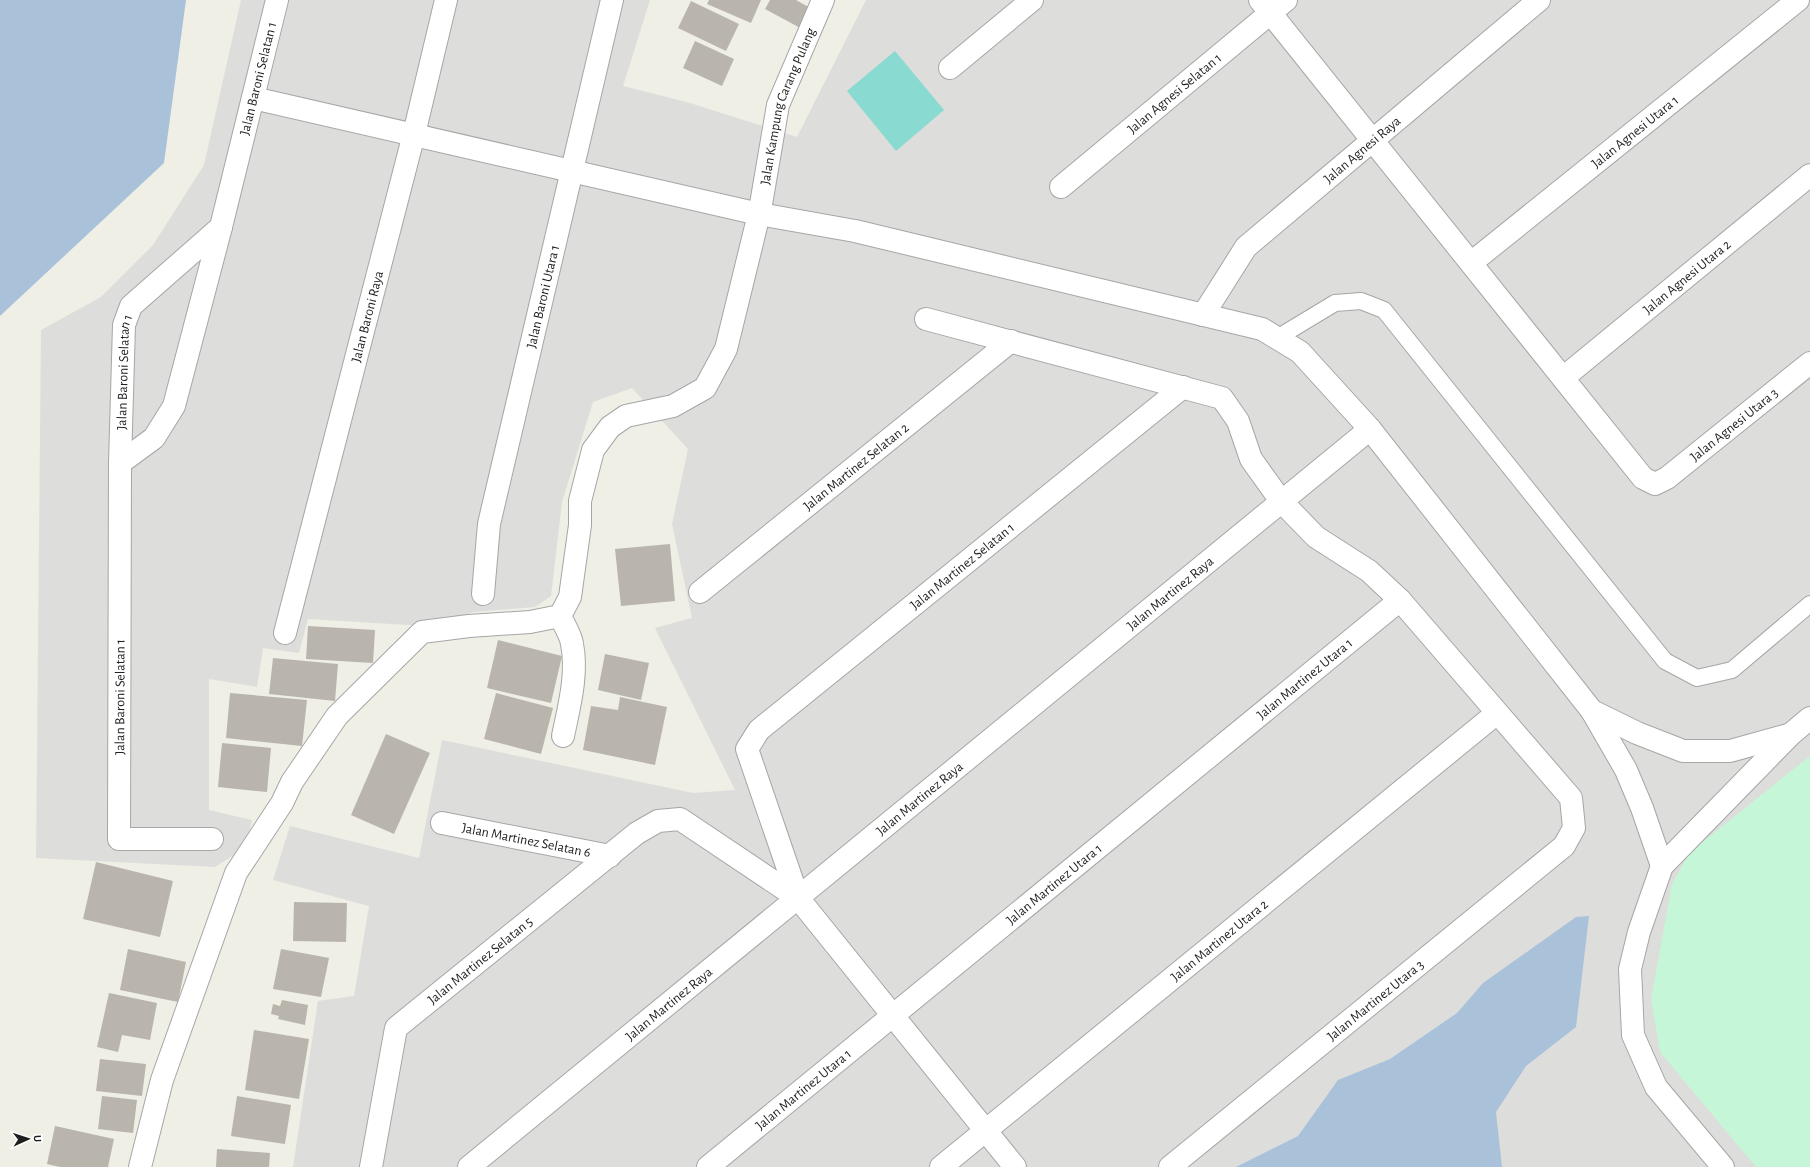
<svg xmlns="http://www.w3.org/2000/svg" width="1810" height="1167" viewBox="0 0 1810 1167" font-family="'Alegreya Sans',sans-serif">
<rect width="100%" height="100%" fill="#efefe6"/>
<!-- residential -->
<path fill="#dddddc" d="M241 0H650L623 86 690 103 797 137 866 0H1810V1167H293L318 1001 354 996 369 906 273 880 290 826 419 858 442 740 693 793 735 790 655 628 692 618 672 524 688 449 632 388 593 402 562 502 551 596 535 607 474 612 425 626 308 619 299 653 263 648 257 687 209 679V810L252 820 245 848 215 867 36 858 41 330 101 297 153 245 204 165Z"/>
<!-- park -->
<path fill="#c6f6d8" d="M1810 756V1167H1756L1660 1052 1651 999 1672 884 1690 852Z"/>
<!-- pitch -->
<path fill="#89dad1" d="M895 51 944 110 896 151 847 91Z"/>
<!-- water -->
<g fill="#a9c2da">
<path d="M0 0H186L164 163 0 316Z"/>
<path d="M1589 916 1576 1027 1526 1066 1496 1112 1502 1167H1236L1298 1136 1338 1080 1390 1059 1457 1013 1483 983 1576 917Z"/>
</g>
<!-- building -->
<g fill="#b9b5ac">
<path d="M709 0H761L751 23 707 4Z"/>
<path d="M770 0H796L814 10 804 30 765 9Z"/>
<path d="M691 1 739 24 726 51 678 28Z"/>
<path d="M695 41 734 59 722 86 683 68Z"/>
<path d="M670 544 675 601 621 606 615 549Z"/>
<path d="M308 626 375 630 373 663 306 659Z"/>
<path d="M498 640 562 656 551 703 487 688Z"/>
<path d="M605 654 649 663 641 700 598 690Z"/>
<path d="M273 658 338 664 335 701 269 694Z"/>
<path d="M230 693 307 700 302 746 226 738Z"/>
<path d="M496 693 553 708 541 754 484 739Z"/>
<path d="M620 697 667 707 655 765 583 750 591 706 618 710Z"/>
<path d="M386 734 430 753 394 834 351 815Z"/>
<path d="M222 743 271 748 267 792 218 787Z"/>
<path d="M96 862 173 881 160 937 83 919Z"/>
<path d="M294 902 347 903 346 942 293 941Z"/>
<path d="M128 949 186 962 178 1002 120 990Z"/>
<path d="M281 949 329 958 321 997 273 989Z"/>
<path d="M109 993 157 1003 150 1040 122 1035 118 1052 97 1047Z"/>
<path d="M282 1000 308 1005 305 1025 278 1019 279 1016 271 1014 273 1004 280 1006Z"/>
<path d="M254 1030 309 1039 299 1099 245 1090Z"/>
<path d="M100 1059 146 1064 142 1096 96 1091Z"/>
<path d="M102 1096 137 1100 133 1133 98 1129Z"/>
<path d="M237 1096 291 1105 285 1144 231 1136Z"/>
<path d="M55 1126 114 1139 108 1167H60L47 1164Z"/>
<path d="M217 1149 270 1153 269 1167H216Z"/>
</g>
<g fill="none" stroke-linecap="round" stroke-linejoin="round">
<!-- service casing -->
<g stroke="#a6a6a6" stroke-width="18">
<path id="service" d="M1277 338 1335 303 1361 301 1384 310 1665 661 1697 678 1732 670 1810 604"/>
</g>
<!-- minor casing -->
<g stroke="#a6a6a6" stroke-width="24">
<g id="minor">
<path id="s1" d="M1260 0 1643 478 1655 484 1667 478 1810 363"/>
<path d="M950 68 1032 0"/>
<path d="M253 98 759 214 855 231 1262 329 1300 352 1370 429 1592 711 1626 770 1642 808 1662 866"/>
<path id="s2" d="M1061 187 1286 0"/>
<path id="s3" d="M1471 263 1798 0"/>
<path id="s4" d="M1203 315 1246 247 1539 0"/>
<path d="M926 319 1222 398 1238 421 1251 459 1281 501 1316 537 1369 571 1400 600 1571 798 1574 828 1564 846 1170 1167"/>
<path id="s5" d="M1563 378 1810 175"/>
<path id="s6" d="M120 463 154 438 174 406 221 227 277 0"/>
<path id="s7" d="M700 592 1011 341"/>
<path id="s8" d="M483 594 489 524 612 0"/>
<path d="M560 616C564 625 571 635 572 644 578 674 569 707 563 736"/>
<path id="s9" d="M285 633 414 134 446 0"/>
<path d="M1592 711 1637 733 1683 751H1730L1788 735"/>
<path id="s10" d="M442 823 610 856"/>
<path id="s11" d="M212 839H119L120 463 124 325 131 306 221 227"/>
<path id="s12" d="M798 898 747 749 759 730 1183 387"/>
<path id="s13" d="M140 1167 162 1080 236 873 282 803 292 782 337 716 422 632 469 626 530 622 560 616 570 597 580 525V501L593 450 610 427 626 416 673 406 705 388 726 349 760 210 778 105 823 0"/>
<path id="s14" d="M371 1167 396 1028 637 833 658 821 680 819 798 898 1015 1167"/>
<path id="s15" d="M469 1167 1370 429"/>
<path id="s16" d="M708 1167 1400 600"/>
<path id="s17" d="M941 1167 1497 713"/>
<path d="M1723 1167 1656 1087 1633 1035 1630 969 1639 932 1662 866 1791 734 1810 718"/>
</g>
</g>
<!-- service -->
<use href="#service" stroke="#fff" stroke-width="16"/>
<!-- minor -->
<use href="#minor" stroke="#fff" stroke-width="22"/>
</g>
<g text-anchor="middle" stroke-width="4" stroke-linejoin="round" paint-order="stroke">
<!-- street labels -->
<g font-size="14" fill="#1f1f1f" stroke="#fff">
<text dy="5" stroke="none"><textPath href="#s6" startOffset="418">Jalan Baroni Selatan 1</textPath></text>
<text dy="5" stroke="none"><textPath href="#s2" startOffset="147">Jalan Agnesi Selatan 1</textPath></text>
<text dy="5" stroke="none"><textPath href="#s13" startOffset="1354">Jalan Kampung Carang Pulang</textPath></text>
<text dy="5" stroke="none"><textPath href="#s3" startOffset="210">Jalan Agnesi Utara 1</textPath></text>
<text dy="5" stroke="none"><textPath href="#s4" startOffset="232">Jalan Agnesi Raya</textPath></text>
<text dy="5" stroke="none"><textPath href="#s5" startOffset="160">Jalan Agnesi Utara 2</textPath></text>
<text dy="5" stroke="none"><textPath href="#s8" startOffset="304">Jalan Baroni Utara 1</textPath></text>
<text dy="5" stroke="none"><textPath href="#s9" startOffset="327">Jalan Baroni Raya</textPath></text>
<text dy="5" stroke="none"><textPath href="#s11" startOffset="560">Jalan Baroni Selatan 1</textPath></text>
<text dy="5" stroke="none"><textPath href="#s1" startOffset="725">Jalan Agnesi Utara 3</textPath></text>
<text dy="5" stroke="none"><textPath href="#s7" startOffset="200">Jalan Martinez Selatan 2</textPath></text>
<text dy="5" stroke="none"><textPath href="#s12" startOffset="441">Jalan Martinez Selatan 1</textPath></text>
<text dy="5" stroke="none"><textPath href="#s15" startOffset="906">Jalan Martinez Raya</textPath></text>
<text dy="5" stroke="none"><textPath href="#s16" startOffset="771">Jalan Martinez Utara 1</textPath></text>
<text dy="5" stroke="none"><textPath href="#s11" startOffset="235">Jalan Baroni Selatan 1</textPath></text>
<text dy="5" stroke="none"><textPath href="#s15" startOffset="582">Jalan Martinez Raya</textPath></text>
<text dy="5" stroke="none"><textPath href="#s10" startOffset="86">Jalan Martinez Selatan 6</textPath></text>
<text dy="5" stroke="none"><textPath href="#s16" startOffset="447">Jalan Martinez Utara 1</textPath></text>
<text dy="5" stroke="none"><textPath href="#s17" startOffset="359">Jalan Martinez Utara 2</textPath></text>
<text dy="5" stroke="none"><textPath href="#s14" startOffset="249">Jalan Martinez Selatan 5</textPath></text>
<text transform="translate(1375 1000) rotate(-39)" y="5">Jalan Martinez Utara 3</text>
<text dy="5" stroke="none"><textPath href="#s15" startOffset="258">Jalan Martinez Raya</textPath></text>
<text dy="5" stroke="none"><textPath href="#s16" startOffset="123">Jalan Martinez Utara 1</textPath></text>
</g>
</g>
<!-- north arrow -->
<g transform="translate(28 1139) rotate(87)" stroke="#ffffff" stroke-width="3" paint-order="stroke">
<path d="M0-3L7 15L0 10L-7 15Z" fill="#1f1f1f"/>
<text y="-6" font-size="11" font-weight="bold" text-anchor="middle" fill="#1f1f1f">U</text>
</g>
</svg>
